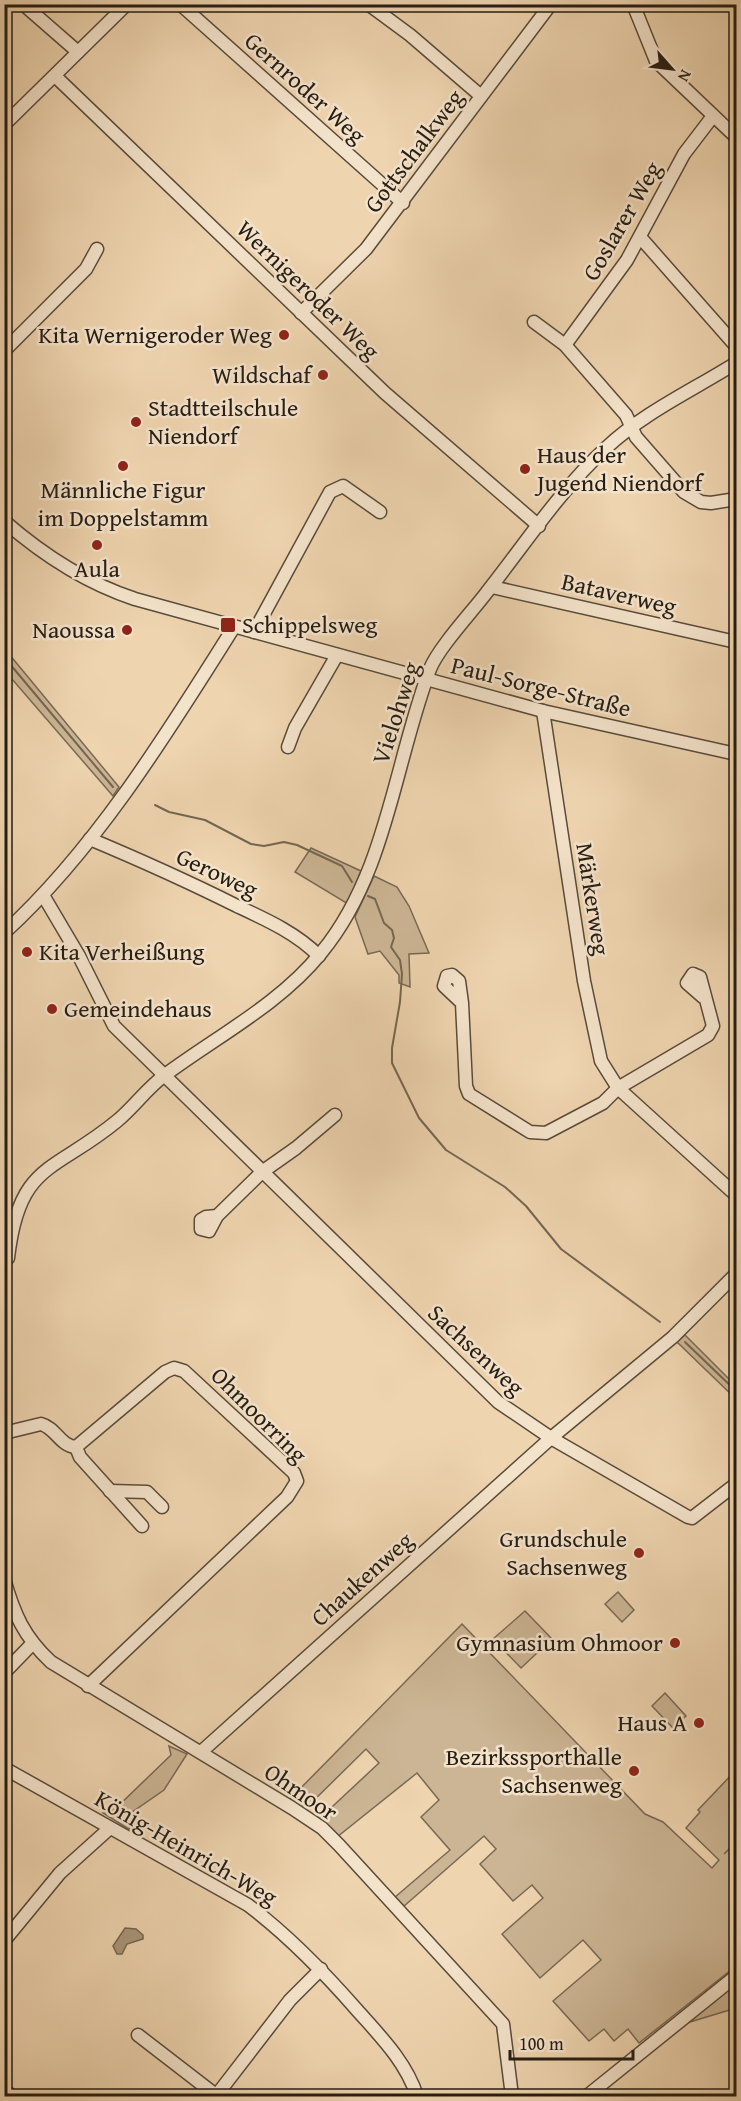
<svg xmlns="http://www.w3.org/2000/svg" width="741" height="2101" viewBox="0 0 741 2101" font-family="'Gentium Book Plus',serif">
<rect width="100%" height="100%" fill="#eed4af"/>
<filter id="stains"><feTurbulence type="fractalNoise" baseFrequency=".00333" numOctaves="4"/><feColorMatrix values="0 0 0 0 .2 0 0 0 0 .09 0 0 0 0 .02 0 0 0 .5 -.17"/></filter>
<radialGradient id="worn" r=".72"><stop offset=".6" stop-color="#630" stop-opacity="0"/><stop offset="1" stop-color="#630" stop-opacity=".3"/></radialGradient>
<!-- green -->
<g fill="#ccb594" stroke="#796954" stroke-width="1.5">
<path d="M4 648 119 787 113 796 5 671Z"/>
<path d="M311 848 361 871 348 904 295 872Z"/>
<path d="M374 876 397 887 409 906 429 953 409 954 410 987 399 983V975L380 951 368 954 355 917Z"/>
<path d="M685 1335 736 1386V1399L677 1342Z"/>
<path d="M618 1592 634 1610 622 1622 605 1604Z"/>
<path d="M525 1611 552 1639 521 1668 493 1639Z"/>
<path d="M462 1624 645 1814 663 1822 712 1868 719 1860 686 1828 700 1812 698 1810 736 1770V1836L732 1841 734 1844 724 1854 736 1843V1966L639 2043 628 2029 614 2041 604 2029 589 2041 553 2001 601 1960 583 1940 540 1978 502 1934 543 1898 532 1885 513 1901 480 1864 496 1849 484 1836 403 1907 394 1898 450 1850 421 1817 439 1800 417 1773 337 1837 318 1820 379 1763 366 1749 305 1809 290 1799Z"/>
<path d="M665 1693 686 1716 673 1728 652 1706Z"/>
<path d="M169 1746 187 1754 164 1790 131 1813 130 1830 103 1813 115 1809 171 1755Z"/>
<path d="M736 1981V2018L733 2009 680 2025Z"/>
</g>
<!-- water -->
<path fill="#aa967a" stroke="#756651" stroke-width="1.5" d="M125 1928 136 1929 143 1935V1939L127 1944 122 1954H117L113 1946Z"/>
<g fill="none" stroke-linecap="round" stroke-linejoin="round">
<!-- stream -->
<g stroke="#756651" stroke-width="2">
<path d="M4 657 113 787"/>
<path d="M155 805 169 812 205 820 251 844 264 846 284 842 297 845 342 866 352 882"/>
<path d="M368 896 375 899 384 923 392 930 394 938 391 947 400 960 402 974 400 1002 392 1048V1063L419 1118 446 1150 505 1187 526 1206 561 1249 660 1322"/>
<path d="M685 1342 736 1391"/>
</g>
<!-- minor casing -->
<g stroke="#584b3a" stroke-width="15">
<g id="minor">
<path d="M23 4 78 52"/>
<path d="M180 4 403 203"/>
<path d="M368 4 410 35 481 96"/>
<path d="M633 4 656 61 736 137"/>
<path d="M55 76 385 393 539 526"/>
<path d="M4 125 127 4"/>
<path d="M640 237 736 346"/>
<path d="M301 313 366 249 551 4"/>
<path d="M534 322 565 345 626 415 636 437 684 492 701 502 711 503 736 499"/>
<path d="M565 345 627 260 684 154 713 116"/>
<path d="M4 351 86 269 97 249"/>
<path d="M4 521C43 555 86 583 135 599L543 711 736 754"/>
<path d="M492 587 736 642"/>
<path d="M254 632 330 492 343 486 380 512"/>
<path d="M543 711 584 981 601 1061 618 1088 736 1195"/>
<path d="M288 747 295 728 337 655"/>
<path d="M90 839C140 860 189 882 237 906 267 920 296 933 319 956"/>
<path d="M43 895 79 956 114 1026 498 1402 551 1438 688 1517 692 1518 736 1484"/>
<path d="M4 933C96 849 168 732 234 627"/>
<path d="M462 1003 459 981 452 975 447 976 444 986 462 1003 466 1086 469 1094 530 1132 546 1133 603 1103 618 1088 708 1035 713 1026 700 977 693 974 687 983 703 997"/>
<path d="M217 1216 209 1231 201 1229V1220L206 1217 217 1216 262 1172 296 1148 335 1115"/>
<path d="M8 1258C19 1162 54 1173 117 1121 134 1107 147 1088 165 1075 216 1037 280 1004 321 953 387 873 394 764 430 669 439 647 472 612 487 592 525 544 560 490 606 448 643 413 693 390 736 363"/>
<path d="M4 1433 41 1424C56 1428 60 1446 76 1447L165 1372 174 1368 184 1371 294 1473 297 1481 287 1497 88 1686"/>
<path d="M76 1447 80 1457 142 1526"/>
<path d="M110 1491 147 1492 162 1507"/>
<path d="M4 1579C14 1614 24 1637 51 1662L292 1808 322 1828 339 1845 503 2024 512 2096"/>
<path d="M4 1673 32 1644"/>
<path d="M201 1752 551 1438 673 1337 736 1274"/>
<path d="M4 1768 248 1905C289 1936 323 1971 357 2010 381 2037 406 2062 417 2096"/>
<path d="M4 1941 60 1873 110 1828"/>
<path d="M138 2035 217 2096"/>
<path d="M216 2096 290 2000 321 1969"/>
<path d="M587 2096 736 1976"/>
</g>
</g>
<!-- major casing -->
<g stroke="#261d13" stroke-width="18">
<path id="major" d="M4 2091 9 2096"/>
</g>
<!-- minor -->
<use href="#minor" stroke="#f4e3cb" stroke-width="12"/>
<!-- major -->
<use href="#major" stroke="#eed4af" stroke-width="15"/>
</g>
<!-- markers -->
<g fill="#8f2418" stroke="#f4e3cb" stroke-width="2">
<circle cx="284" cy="335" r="6"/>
<circle cx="323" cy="375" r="6"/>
<circle cx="136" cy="422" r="6"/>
<circle cx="123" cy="466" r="6"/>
<circle cx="525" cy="469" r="6"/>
<circle cx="97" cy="545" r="6"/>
<rect x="220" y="617" width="16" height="16" rx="3"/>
<circle cx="127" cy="630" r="6"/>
<circle cx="27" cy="952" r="6"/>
<circle cx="52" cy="1009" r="6"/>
<circle cx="639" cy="1553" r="6"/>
<circle cx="675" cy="1643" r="6"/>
<circle cx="699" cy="1723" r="6"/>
<circle cx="634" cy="1771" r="6"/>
</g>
<g text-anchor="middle" stroke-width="5" stroke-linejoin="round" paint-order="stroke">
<!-- street labels -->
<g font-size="24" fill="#261d13" stroke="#f4e3cb">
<text transform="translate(305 88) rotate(42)" y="8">Gernroder Weg</text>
<text transform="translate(414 151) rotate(-53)" y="8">Gottschalkweg</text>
<text transform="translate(622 221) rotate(-60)" y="8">Goslarer Weg</text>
<text transform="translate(308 290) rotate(44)" y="8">Wernigeroder Weg</text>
<text transform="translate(619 594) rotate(13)" y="8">Bataverweg</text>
<text transform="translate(541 687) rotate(14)" y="8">Paul-Sorge-Straße</text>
<text transform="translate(396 713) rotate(-72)" y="8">Vielohweg</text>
<text transform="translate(217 873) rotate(25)" y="8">Geroweg</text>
<text transform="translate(593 899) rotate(81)" y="8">Märkerweg</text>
<text transform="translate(476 1350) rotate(43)" y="8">Sachsenweg</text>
<text transform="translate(259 1415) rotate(45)" y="8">Ohmoorring</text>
<text transform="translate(362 1579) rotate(-42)" y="8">Chaukenweg</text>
<text transform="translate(301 1792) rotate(34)" y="8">Ohmoor</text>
<text transform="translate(186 1848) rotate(30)" y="8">König-Heinrich-Weg</text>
</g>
<!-- poi labels -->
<g font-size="24" fill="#261d13" stroke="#f4e3cb" text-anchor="end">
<text x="272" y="343">Kita Wernigeroder Weg</text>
<text x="311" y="383">Wildschaf</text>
<text x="148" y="416" text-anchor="start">Stadtteilschule<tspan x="148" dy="28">Niendorf</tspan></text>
<text x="537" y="463" text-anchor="start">Haus der<tspan x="537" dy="28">Jugend Niendorf</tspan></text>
<text x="123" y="498" text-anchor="middle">Männliche Figur<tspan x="123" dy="28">im Doppelstamm</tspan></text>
<text x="97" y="577" text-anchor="middle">Aula</text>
<text x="242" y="633" text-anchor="start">Schippelsweg</text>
<text x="115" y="638">Naoussa</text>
<text x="39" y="960" text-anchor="start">Kita Verheißung</text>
<text x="64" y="1017" text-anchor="start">Gemeindehaus</text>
<text x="627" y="1547">Grundschule<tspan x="627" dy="28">Sachsenweg</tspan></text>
<text x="663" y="1651">Gymnasium Ohmoor</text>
<text x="687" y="1731">Haus A</text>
<text x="622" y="1765">Bezirkssporthalle<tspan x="622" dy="28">Sachsenweg</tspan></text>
</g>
</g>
<!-- margin -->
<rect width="741" height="2101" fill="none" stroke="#eed4af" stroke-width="24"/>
<rect x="6" y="6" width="729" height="2089" fill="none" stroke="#261d13" stroke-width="3"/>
<rect x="12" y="12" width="717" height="2077" fill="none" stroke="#261d13" stroke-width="1.5"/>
<!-- north arrow -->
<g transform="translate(672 69) rotate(118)" stroke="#f4e3cb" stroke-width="4.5" paint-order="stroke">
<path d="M0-4.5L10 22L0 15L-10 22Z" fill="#261d13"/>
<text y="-9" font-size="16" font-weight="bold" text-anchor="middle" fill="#261d13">N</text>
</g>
<!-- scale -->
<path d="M510 2050v9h123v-9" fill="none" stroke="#261d13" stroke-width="3"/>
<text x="519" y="2050" font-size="18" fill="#261d13" stroke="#f4e3cb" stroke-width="4.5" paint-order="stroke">100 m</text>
<rect width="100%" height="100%" filter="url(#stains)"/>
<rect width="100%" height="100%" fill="url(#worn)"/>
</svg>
